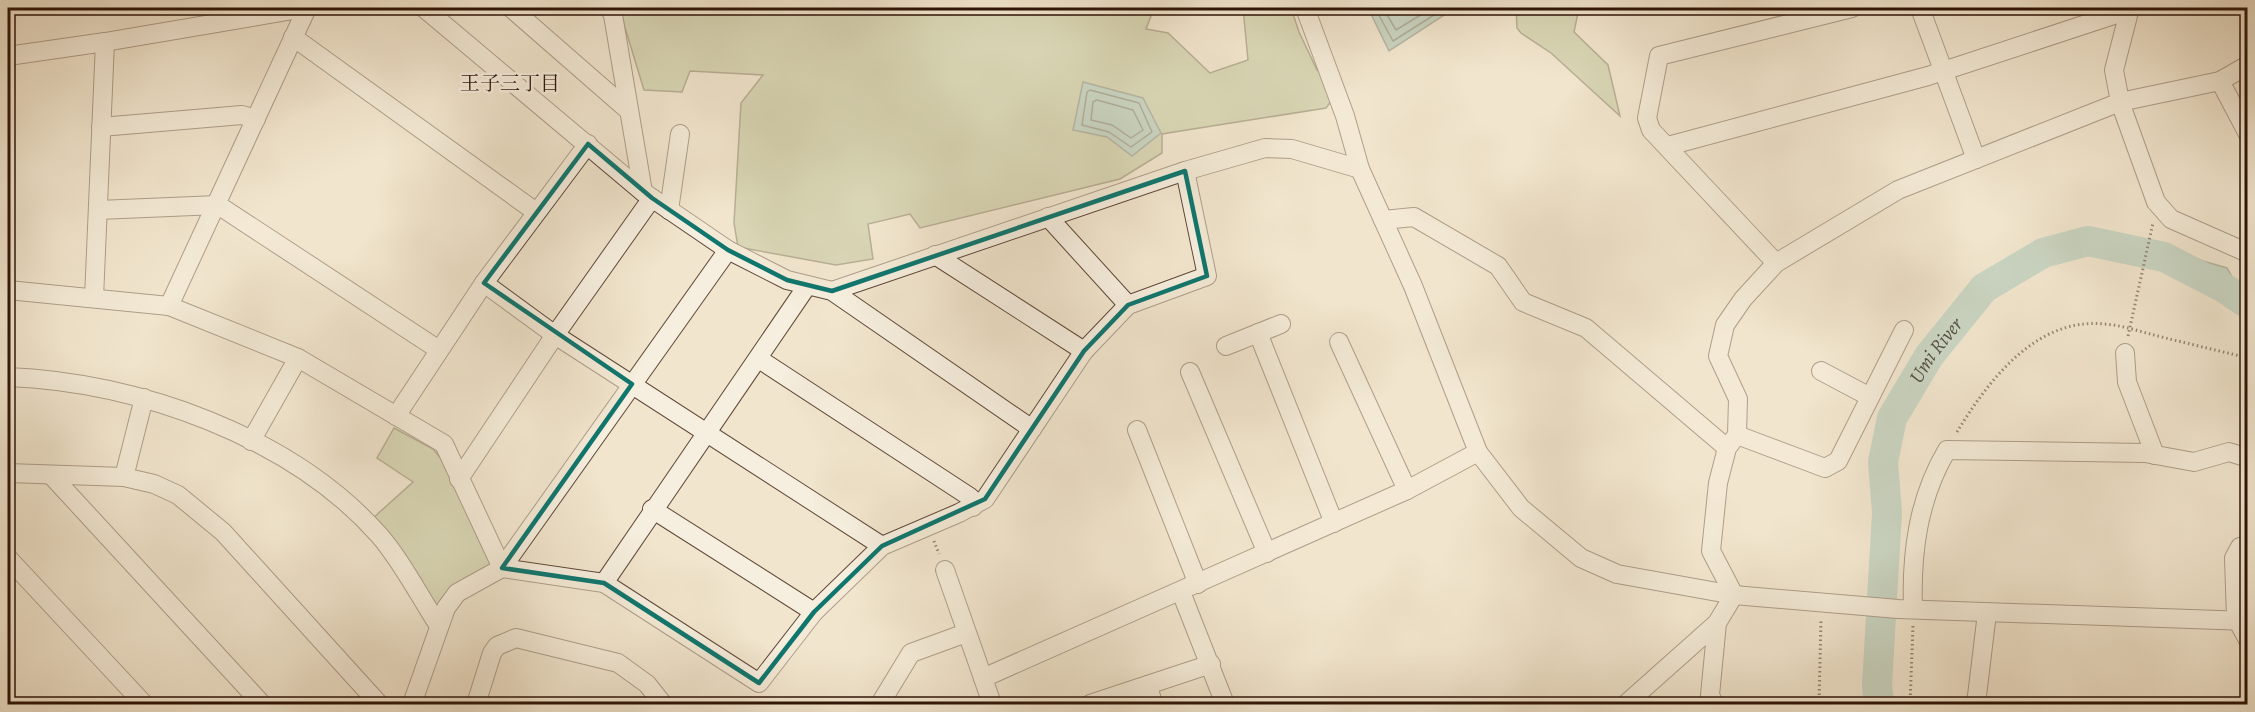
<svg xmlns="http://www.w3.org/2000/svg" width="2255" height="712" viewBox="0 0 2255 712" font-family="Alegreya,'Noto Serif JP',serif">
<rect width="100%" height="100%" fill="#f1e5cd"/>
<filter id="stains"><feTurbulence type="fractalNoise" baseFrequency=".00333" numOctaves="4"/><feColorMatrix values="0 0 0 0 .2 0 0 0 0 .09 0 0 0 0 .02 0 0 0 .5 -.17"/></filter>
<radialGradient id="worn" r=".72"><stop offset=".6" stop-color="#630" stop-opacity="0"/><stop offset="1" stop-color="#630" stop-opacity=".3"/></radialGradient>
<!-- green -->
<g fill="#bcc497" stroke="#756c4f" stroke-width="1.5">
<path d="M619 8H1147L1151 16 1146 29 1168 33 1210 73 1248 60 1243 8H1291L1299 32 1317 70 1342 87 1326 108 1162 134V153L1120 179 920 228 910 214 868 224 873 259 836 265 738 247 734 223 741 103 763 75 690 71 682 92 644 90Z"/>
<path d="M1516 8H1579L1574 32 1608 65 1620 116 1551 53 1521 33 1517 28Z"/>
<path d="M394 428 433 449 443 461 495 566 438 608 372 519 413 482 377 458Z"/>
</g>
<!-- water -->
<g fill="#9bc0b3" stroke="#6f7b6e" stroke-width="1.5">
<path d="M1368 8H1455L1389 51Z"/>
<path d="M1083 82 1143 98 1161 133 1132 156 1107 137 1073 130Z"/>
<path d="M2158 248 2227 268 2240 291 2247 294V311L2217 300 2216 290 2202 281 2155 261Z"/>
</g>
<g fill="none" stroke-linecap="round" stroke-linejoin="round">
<!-- shore -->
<g stroke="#646a5d" stroke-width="1.5">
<path d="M1375 8 1393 41 1445 8"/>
<path d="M1383 8 1396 30 1432 8"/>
<path d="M1090 90 1139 103 1152 132 1131 147 1109 132 1082 125 1087 92Z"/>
<path d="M1097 100 1133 110 1143 130 1131 138 1112 125 1091 120 1093 102Z"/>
<path d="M2196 265 2223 274 2235 298 2224 296 2220 286 2194 270Z"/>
</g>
<!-- river -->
<path stroke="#9bc0b3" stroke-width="30" id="s1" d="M1879 704 1877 685 1887 513 1883 462 1892 418 1929 356 1984 288 2043 253 2088 241 2164 257 2224 288 2248 304"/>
<!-- minor casing -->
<g stroke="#5f4838" stroke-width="20">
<g id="minor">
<path d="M424 8 643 192 728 250 787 280 832 291 1032 429"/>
<path d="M511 8 629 111"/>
<path d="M609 8 613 15 643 192"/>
<path d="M1305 8 1345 116 1360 169 1413 286 1478 452 1521 508 1581 558 1617 574 1734 595 1898 609 2248 621"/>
<path d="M1920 8 1976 159"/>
<path d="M2130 8 2114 70 2120 102 2156 202 2171 219 2248 253"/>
<path d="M293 37 536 212"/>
<path d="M8 56 105 42 305 8"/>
<path d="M2220 81 2248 134"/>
<path d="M101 127 242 115 256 119"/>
<path d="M1668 146 1928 76 2129 10"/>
<path d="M98 210 218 205 439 350"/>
<path d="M669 210 680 134"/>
<path d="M1048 217 1128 305"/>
<path d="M1383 220 1414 217 1498 266 1523 302 1586 328 1727 448"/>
<path d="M935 255 1084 351"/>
<path d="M1776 263 1651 130 1647 118 1659 56 1852 8"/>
<path d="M484 283 555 335 882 546"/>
<path d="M8 290 169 306 298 358 444 444 502 568"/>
<path d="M832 291 1185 171 1265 148 1292 149 1360 169"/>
<path d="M94 298 105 42"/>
<path d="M169 306 307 8"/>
<path d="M1258 333 1334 523"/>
<path d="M1339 342 1407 490"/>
<path d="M1226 346 1281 324"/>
<path d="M2125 353 2127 382 2155 455"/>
<path d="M759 359 970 497 973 507"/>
<path d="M1821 371 1870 397"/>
<path d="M1190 372 1267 553"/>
<path d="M8 377C137 382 291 436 379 535 401 560 420 597 439 626"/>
<path d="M396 416 484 283 588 144"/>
<path d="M1137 430 1198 584"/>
<path d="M1737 435 1825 468 1838 461 1904 330"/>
<path d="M251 441 298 358"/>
<path d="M8 473 124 477 154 484 178 495 223 532 379 704"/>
<path d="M51 475 262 704"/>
<path d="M124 477 144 398"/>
<path d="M459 479 555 335 652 198"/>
<path d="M652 509 814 612"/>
<path d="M2248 545 2240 547 2234 558 2236 618 2248 640"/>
<path d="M8 558 144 704"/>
<path d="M502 568 604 583 759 683 814 612 882 546 959 513 985 499 1084 351 1128 305 1207 276 1185 171"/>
<path d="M945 570 983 678"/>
<path d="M604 583 807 286"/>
<path d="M1181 592 1225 704"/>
<path d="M1913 609C1911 553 1918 499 1947 450L2145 453 2194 462 2229 452 2248 458"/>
<path d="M1148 685 1153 704"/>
<path d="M412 704 446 608 457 593 502 568 728 250"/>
<path d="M476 704 492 653 497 646 516 638 618 663 647 684 663 704"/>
<path d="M880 704 911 653 966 633"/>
<path d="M992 704 983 678 1407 490 1478 452"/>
<path d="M1090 704 1211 664"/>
<path d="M1626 704 1717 623 1734 595 1711 551 1718 483 1727 448 1737 435 1738 399 1718 356 1725 325 1743 299 1776 263 1898 190 2120 102 2220 81 2248 65"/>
<path d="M1714 704 1710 695 1717 623"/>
<path d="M1976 704 1987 613"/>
</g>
</g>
<!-- path -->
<g stroke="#2e1307" stroke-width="3" stroke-dasharray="1.5 3" stroke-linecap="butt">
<path d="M2128 336 2153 223"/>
<path d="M1957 432C1988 381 2036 317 2104 324 2121 325 2138 331 2154 335 2185 343 2216 350 2248 358"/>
<path d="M934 541 939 554"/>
<path d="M1819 704 1821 619"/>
<path d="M1910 704 1913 626"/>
</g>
<!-- minor -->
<use href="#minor" stroke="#f6eede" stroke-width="18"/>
</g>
<!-- marked area -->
<path d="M0 0H2255V712H0ZM588 144 652 198 728 250 787 280 832 291 1185 171 1207 276 1128 305 1084 351 985 499 882 546 814 612 759 683 604 583 502 568 632 384 484 283Z" fill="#f1e5cd" fill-opacity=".55" fill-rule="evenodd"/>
<path fill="none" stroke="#0f766e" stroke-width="4.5" stroke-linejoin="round" d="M588 144 652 198 728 250 787 280 832 291 1185 171 1207 276 1128 305 1084 351 985 499 882 546 814 612 759 683 604 583 502 568 632 384 484 283Z"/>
<g text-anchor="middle" stroke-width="5" stroke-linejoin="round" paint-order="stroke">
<!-- neighbourhood labels -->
<g font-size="20" fill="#2e1307" stroke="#f6eede">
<text x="510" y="90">王子三丁目</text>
</g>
<!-- water labels -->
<g font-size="20" font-style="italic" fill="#545043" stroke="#f6eede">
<text dy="7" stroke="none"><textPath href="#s1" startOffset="368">Umi River</textPath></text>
</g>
</g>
<!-- margin -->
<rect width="2255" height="712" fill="none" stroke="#f1e5cd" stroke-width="30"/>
<rect x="9" y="9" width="2237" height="694" fill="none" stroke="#2e1307" stroke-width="3"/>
<rect x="15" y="15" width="2225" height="682" fill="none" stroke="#2e1307" stroke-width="1.5"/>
<rect width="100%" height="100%" filter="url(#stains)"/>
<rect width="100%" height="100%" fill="url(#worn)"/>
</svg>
